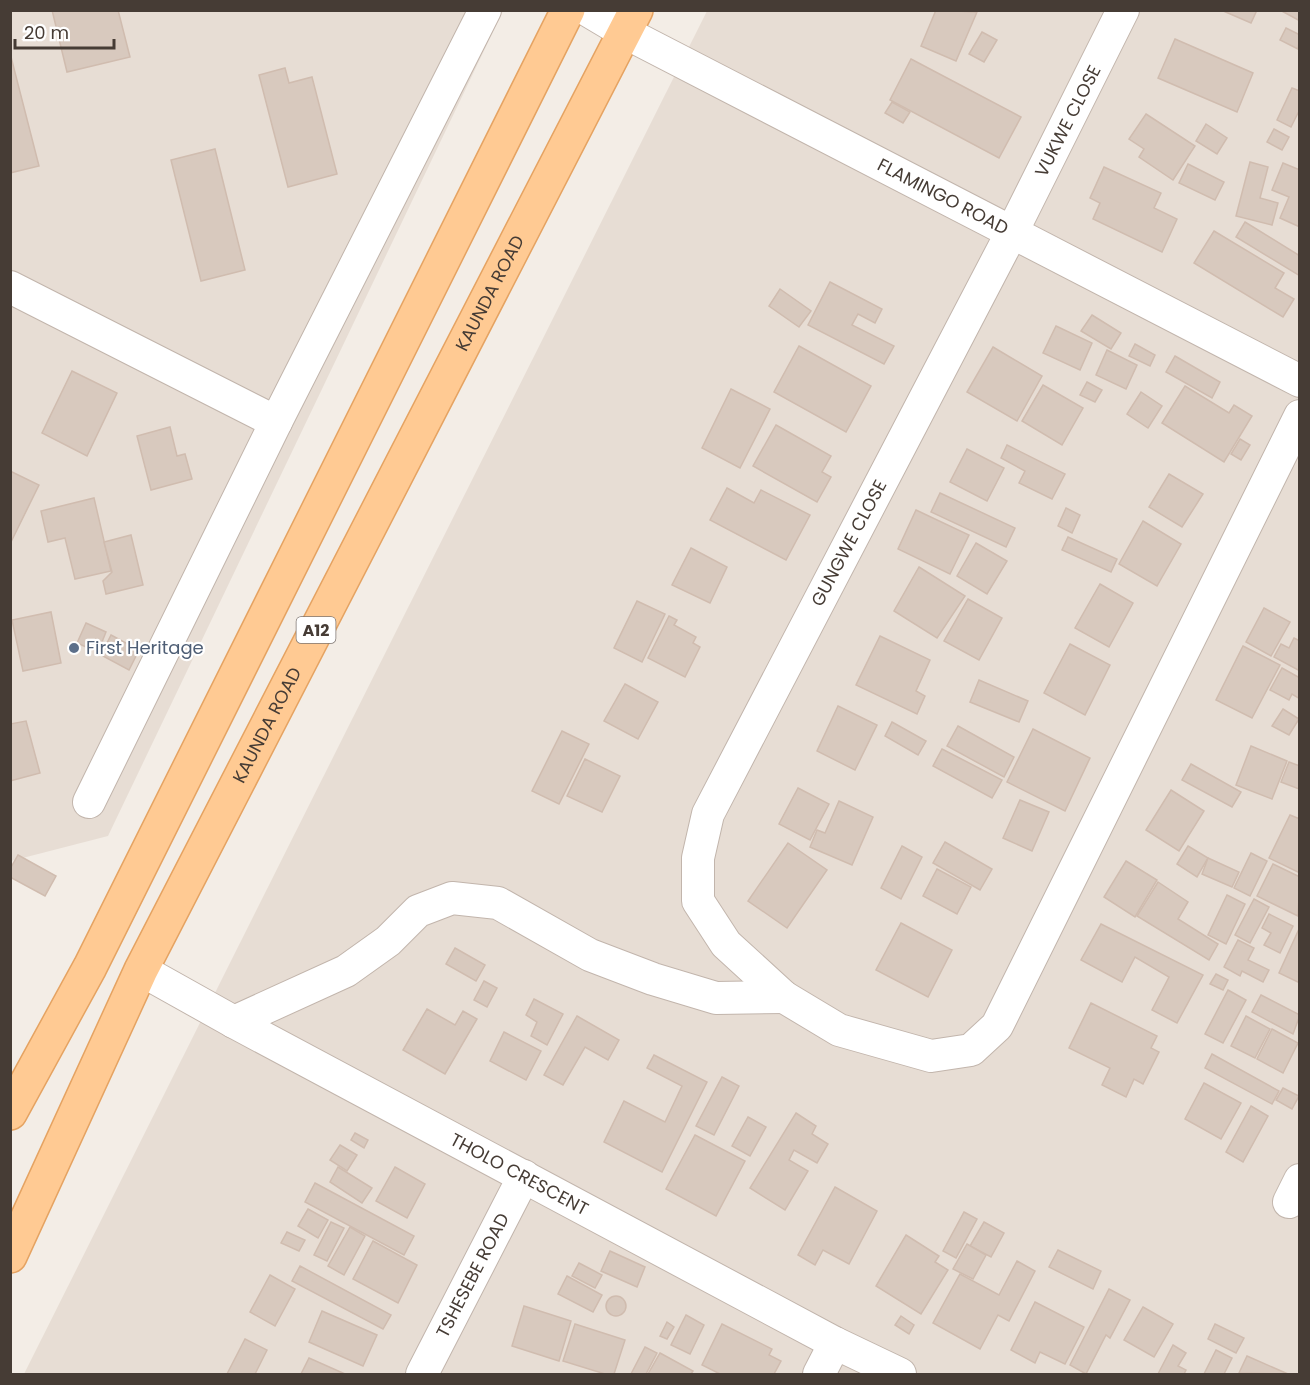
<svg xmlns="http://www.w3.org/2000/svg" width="1310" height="1385" viewBox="0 0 1310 1385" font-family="Poppins,sans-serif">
<rect width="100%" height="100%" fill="#f3ede6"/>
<!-- residential -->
<g fill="#e7ddd4">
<path d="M11 11H503L108 836 11 861Z"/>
<path d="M707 11H1299V1374H24Z"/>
</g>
<!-- building -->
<g fill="#d8c9be" stroke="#d0bcaf" stroke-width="1.5">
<path d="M52 10H118L130 57 67 72Z"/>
<path d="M936 10 977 12 956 61 921 46Z"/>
<path d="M1221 10H1257L1251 23Z"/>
<path d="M1280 10H1300V21Z"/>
<path d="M1286 28 1300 35 1298 49 1280 40Z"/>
<path d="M982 32 997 40 984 62 969 54Z"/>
<path d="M1175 39 1253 73 1237 112 1158 78Z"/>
<path d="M10 53 39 166 10 173Z"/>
<path d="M911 59 1021 117 999 158 890 100Z"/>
<path d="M285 68 289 83 312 77 337 174 288 187 259 75Z"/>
<path d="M1292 88 1300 91V114L1298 113 1291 127 1277 120Z"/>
<path d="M892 102 910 112 903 123 885 113Z"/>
<path d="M1146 114 1195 146 1173 180 1139 157 1144 149 1129 139Z"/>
<path d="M1206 124 1227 138 1217 154 1196 141Z"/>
<path d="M1274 129 1289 137 1282 150 1267 142Z"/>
<path d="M215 149 245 270 201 281 171 160Z"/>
<path d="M1250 162 1268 167 1260 198 1278 203 1272 225 1236 216Z"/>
<path d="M1283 163 1300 170V227L1280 218 1289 197 1272 190Z"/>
<path d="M1188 164 1224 182 1215 200 1179 183Z"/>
<path d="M1104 167 1161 193 1154 208 1177 219 1162 252 1093 219 1100 203 1090 198Z"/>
<path d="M1245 222 1300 256V276L1236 237Z"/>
<path d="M1214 231 1284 273 1275 288 1294 299 1283 317 1194 263Z"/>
<path d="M830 282 882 309 875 323 858 314 852 325 894 346 884 364 808 325Z"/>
<path d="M780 289 811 311 799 327 769 306Z"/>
<path d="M1092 315 1121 333 1111 349 1081 331Z"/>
<path d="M1056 326 1092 343 1080 370 1043 353Z"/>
<path d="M1135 344 1155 355 1150 366 1129 356Z"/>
<path d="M799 346 871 386 846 432 774 392Z"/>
<path d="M993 347 1042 376 1017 421 967 392Z"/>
<path d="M1107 350 1137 365 1126 389 1096 375Z"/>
<path d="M1175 356 1220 382 1212 398 1166 372Z"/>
<path d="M72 371 117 393 87 456 42 433Z"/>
<path d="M1087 382 1102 390 1095 402 1080 395Z"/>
<path d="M1043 385 1083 408 1062 445 1022 421Z"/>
<path d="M1185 386 1229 413 1234 405 1252 416 1224 462 1162 423Z"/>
<path d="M731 389 770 409 740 468 702 448Z"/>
<path d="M1141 392 1162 406 1148 428 1127 414Z"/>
<path d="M776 425 831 456 822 472 831 477 817 502 753 466Z"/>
<path d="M170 427 177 456 185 454 192 479 151 490 137 436Z"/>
<path d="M1240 439 1250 445 1241 460 1231 454Z"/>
<path d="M1007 445 1065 474 1052 499 1019 483 1025 471 1001 458Z"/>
<path d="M967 449 1004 468 987 501 950 482Z"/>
<path d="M10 471 39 485 10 544Z"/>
<path d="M1169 474 1203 494 1182 527 1149 507Z"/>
<path d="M727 488 754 503 761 490 810 515 786 560 710 520Z"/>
<path d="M940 493 1015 528 1006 547 931 512Z"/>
<path d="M94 498 111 571 75 579 65 538 48 542 41 511Z"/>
<path d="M1066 508 1080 515 1072 533 1058 526Z"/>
<path d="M916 510 969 535 950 574 898 549Z"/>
<path d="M1143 521 1181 544 1157 586 1119 564Z"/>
<path d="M131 535 143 585 106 594 103 581 112 572 104 542Z"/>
<path d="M1068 537 1117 559 1111 572 1062 550Z"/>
<path d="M976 543 1007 561 987 594 957 576Z"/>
<path d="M691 548 727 567 710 603 672 585Z"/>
<path d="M919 567 965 596 937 638 894 611Z"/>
<path d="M1100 584 1133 603 1109 647 1075 628Z"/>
<path d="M968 599 1002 618 979 660 944 641Z"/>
<path d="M637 601 665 614 642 662 614 648Z"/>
<path d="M1264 608 1290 622 1271 656 1246 642Z"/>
<path d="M51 612 61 663 23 671 12 620Z"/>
<path d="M669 616 677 620 674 625 696 637 693 643 700 647 685 677 648 658Z"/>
<path d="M86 623 106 632 98 652 77 643Z"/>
<path d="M111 635 139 650 129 670 101 655Z"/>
<path d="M880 636 930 660 916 691 925 696 917 714 856 685Z"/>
<path d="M1294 638 1300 641V671L1274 657 1281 644 1289 648Z"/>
<path d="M1070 644 1110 665 1085 715 1044 693Z"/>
<path d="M1243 646 1280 665 1252 718 1216 700Z"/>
<path d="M1282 668 1300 678V699L1292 694 1289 700 1270 690Z"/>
<path d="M979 680 1028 701 1019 722 970 702Z"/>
<path d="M625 684 658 702 638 739 604 721Z"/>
<path d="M838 706 877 725 855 770 817 751Z"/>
<path d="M1283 709 1299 719 1289 735 1272 726Z"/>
<path d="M26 721 40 773 10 781V724Z"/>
<path d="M892 722 926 741 918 755 885 736Z"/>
<path d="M958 726 1014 757 1004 777 947 746Z"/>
<path d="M1033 729 1090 758 1065 811 1007 782Z"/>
<path d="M562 731 589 744 559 804 532 791Z"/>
<path d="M1251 746 1287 761 1272 799 1236 785Z"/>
<path d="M942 749 1002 780 992 798 933 766Z"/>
<path d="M585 759 620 776 602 812 567 796Z"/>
<path d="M1289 762 1300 766 1299 789 1281 782Z"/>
<path d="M1191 764 1241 792 1232 807 1182 780Z"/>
<path d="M798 788 829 804 810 840 779 824Z"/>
<path d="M1171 790 1204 811 1179 851 1146 830Z"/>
<path d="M1020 800 1049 812 1032 851 1003 838Z"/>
<path d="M839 801 873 817 852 865 810 847 817 830 825 833Z"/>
<path d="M1290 815 1300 819V873L1269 858Z"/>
<path d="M945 842 992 869 980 890 933 863Z"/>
<path d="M788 843 827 870 787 928 748 901Z"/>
<path d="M902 846 922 857 901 899 881 888Z"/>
<path d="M1188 846 1208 858 1197 877 1177 864Z"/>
<path d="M1251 853 1267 861 1250 896 1234 888Z"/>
<path d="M18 855 56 876 45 896 10 877V869Z"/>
<path d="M1208 858 1239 872 1232 887 1202 874Z"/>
<path d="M1126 861 1157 880 1135 917 1104 897Z"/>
<path d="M1273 864 1300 877 1298 916 1257 896Z"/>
<path d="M937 869 971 887 957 914 923 896Z"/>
<path d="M1158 882 1188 902 1178 919 1218 944 1209 960 1137 916Z"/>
<path d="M1227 895 1245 904 1226 944 1208 935Z"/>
<path d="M1254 899 1269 907 1250 943 1235 935Z"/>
<path d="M1269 914 1293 926 1280 953 1264 945 1271 933 1262 928Z"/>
<path d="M901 923 952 950 928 997 876 970Z"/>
<path d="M1101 924 1203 975 1177 1023 1152 1010 1169 977 1135 957 1122 982 1081 960Z"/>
<path d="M1299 929H1300V983L1279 973Z"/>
<path d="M1238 940 1254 948 1248 960 1269 970 1263 982 1242 971 1240 976 1224 967Z"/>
<path d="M455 948 485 965 476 981 446 964Z"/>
<path d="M1216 974 1228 980 1223 990 1210 984Z"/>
<path d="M484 981 497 988 487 1007 474 1000Z"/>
<path d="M1228 990 1246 1000 1223 1043 1205 1034Z"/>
<path d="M1261 995 1300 1015 1293 1034 1252 1012Z"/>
<path d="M534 999 563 1014 547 1045 531 1036 537 1022 526 1015Z"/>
<path d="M1091 1003 1157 1036 1151 1048 1159 1052 1143 1084 1134 1079 1126 1097 1102 1085 1110 1068 1069 1048Z"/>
<path d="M427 1009 455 1025 463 1011 477 1019 445 1074 403 1050Z"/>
<path d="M577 1016 619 1040 608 1060 585 1047 563 1085 544 1075Z"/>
<path d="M1246 1016 1270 1029 1255 1058 1231 1046Z"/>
<path d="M1272 1029 1298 1043 1283 1073 1257 1059Z"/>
<path d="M504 1032 541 1051 526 1080 490 1061Z"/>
<path d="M1212 1054 1279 1091 1272 1104 1205 1068Z"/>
<path d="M654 1055 707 1082 662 1172 604 1142 624 1101 665 1122 682 1086 647 1068Z"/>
<path d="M722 1077 739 1086 714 1135 696 1126Z"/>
<path d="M1204 1083 1241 1103 1221 1139 1185 1119Z"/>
<path d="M1283 1088 1299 1096 1292 1109 1276 1100Z"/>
<path d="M1251 1106 1268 1116 1243 1162 1226 1152Z"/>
<path d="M796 1113 816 1126 812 1134 828 1144 817 1163 794 1150 789 1160 808 1171 785 1210 750 1188Z"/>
<path d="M748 1117 766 1127 750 1156 732 1146Z"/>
<path d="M355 1133 368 1140 364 1148 351 1140Z"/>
<path d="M695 1135 745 1161 716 1216 666 1189Z"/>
<path d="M340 1145 357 1155 347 1171 330 1160Z"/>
<path d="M338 1167 372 1188 362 1203 330 1182Z"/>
<path d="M395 1167 425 1184 407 1218 376 1201Z"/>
<path d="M315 1183 414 1236 404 1255 305 1202Z"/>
<path d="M835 1187 877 1211 849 1264 823 1250 815 1265 798 1255Z"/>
<path d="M308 1209 328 1220 318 1238 298 1226Z"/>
<path d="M964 1212 977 1219 956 1258 943 1251Z"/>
<path d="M331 1222 344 1228 327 1261 314 1255Z"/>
<path d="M984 1222 1004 1233 991 1257 970 1246Z"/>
<path d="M350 1227 365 1236 344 1275 328 1266Z"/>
<path d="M287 1232 305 1240 299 1251 281 1243Z"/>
<path d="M906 1235 939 1256 935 1262 948 1270 921 1314 876 1286Z"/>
<path d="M373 1241 417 1265 398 1303 353 1279Z"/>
<path d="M967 1244 986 1255 973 1279 953 1269Z"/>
<path d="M1058 1250 1101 1271 1093 1289 1049 1267Z"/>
<path d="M610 1251 645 1267 637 1287 601 1271Z"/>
<path d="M1017 1261 1035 1271 1009 1321 998 1315 980 1349 933 1323 960 1274 999 1295Z"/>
<path d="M579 1263 602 1275 595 1288 572 1276Z"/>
<path d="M300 1266 391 1315 383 1329 292 1281Z"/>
<path d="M270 1275 295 1289 275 1326 250 1312Z"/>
<path d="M567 1276 602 1295 593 1312 558 1294Z"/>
<path d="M1109 1289 1130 1300 1110 1338 1106 1335 1086 1374 1070 1365Z"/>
<circle cx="616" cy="1306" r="10"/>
<path d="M1035 1302 1084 1327 1065 1364 1040 1352 1035 1363 1011 1350Z"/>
<path d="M524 1306 571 1321 559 1361 512 1346Z"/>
<path d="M1143 1307 1173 1324 1154 1357 1124 1340Z"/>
<path d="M322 1311 377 1335 363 1366 309 1342Z"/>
<path d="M686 1315 704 1325 690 1354 671 1345Z"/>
<path d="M901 1316 914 1325 909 1334 895 1325Z"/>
<path d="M667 1322 674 1327 667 1339 660 1336Z"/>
<path d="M575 1324 625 1340 614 1374H605L563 1361Z"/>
<path d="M722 1324 772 1349 769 1355 781 1361 774 1374H720L702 1365Z"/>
<path d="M1215 1324 1244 1338 1236 1353 1208 1339Z"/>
<path d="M245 1339 267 1350 255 1374H227Z"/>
<path d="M1173 1345 1186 1353 1178 1366 1186 1370 1184 1374H1158Z"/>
<path d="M645 1347 657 1353 646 1374H631Z"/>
<path d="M1216 1350 1232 1358 1224 1374H1204Z"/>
<path d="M660 1353 693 1371 691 1374H648Z"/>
<path d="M1247 1356 1288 1374 1239 1373Z"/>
<path d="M309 1358 345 1374H301Z"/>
</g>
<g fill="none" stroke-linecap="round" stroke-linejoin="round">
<!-- minor casing -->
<g stroke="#c2b5ac" stroke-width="34">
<g id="minor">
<path id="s1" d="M587 10 624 32 1300 381"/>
<path d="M1123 10 1012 232 708 814 698 858V901L726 944 784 997 839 1030 931 1056 971 1050 997 1026 1300 416"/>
<path d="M10 287 276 422"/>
<path d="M89 802 276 422 485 10"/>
<path id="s2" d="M141 970 234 1022 835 1343 900 1374"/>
<path d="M234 1022 346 971 388 941 418 911 452 898 498 903 590 955 653 979 716 998 784 997"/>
<path d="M1289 1202 1300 1180"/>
<path id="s3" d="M422 1374 524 1176"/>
<path d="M819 1374 835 1343"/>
</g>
</g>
<!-- major casing -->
<g stroke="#e5a362" stroke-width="36">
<g id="major">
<path d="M10 1113 90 967 568 10"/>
<path id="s4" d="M10 1256 141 970 636 10"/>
</g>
</g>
<!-- minor -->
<use href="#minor" stroke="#fff" stroke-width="32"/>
<!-- major -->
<use href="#major" stroke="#ffca93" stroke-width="33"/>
</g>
<!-- markers -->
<circle fill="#5c6f8a" stroke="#fff" stroke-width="2" cx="74" cy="648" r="6"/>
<g text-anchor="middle" stroke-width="4.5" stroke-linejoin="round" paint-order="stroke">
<!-- shield labels -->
<rect fill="#fff" stroke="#7e7672" stroke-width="1.5" x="296.5" y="617" width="39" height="26" rx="4.5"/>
<g font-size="16" font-weight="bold" fill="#463c35">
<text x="316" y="636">A12</text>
</g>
<!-- street labels -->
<g font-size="18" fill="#463c35" stroke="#fff">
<text transform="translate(1068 121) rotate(-63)" y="6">VUKWE CLOSE</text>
<text dy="6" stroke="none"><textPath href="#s1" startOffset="402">FLAMINGO ROAD</textPath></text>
<text dy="6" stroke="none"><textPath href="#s4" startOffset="1076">KAUNDA ROAD</textPath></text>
<text transform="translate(849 543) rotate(-62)" y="6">GUNGWE CLOSE</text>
<text dy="6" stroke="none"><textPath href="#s4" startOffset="590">KAUNDA ROAD</textPath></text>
<text dy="6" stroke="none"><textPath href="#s2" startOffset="430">THOLO CRESCENT</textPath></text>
<text dy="6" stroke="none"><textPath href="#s3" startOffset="111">TSHESEBE ROAD</textPath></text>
</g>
<!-- service labels -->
<g font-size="18" fill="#4e5e75" stroke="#fff" text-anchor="start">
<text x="86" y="654">First Heritage</text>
</g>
</g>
<!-- border -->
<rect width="1310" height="1385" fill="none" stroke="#463c35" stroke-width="24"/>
<!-- scale -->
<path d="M15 39v9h99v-9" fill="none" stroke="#463c35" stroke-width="3"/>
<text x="24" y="39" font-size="18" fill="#463c35" stroke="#ffffff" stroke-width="4.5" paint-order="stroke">20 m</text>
</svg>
